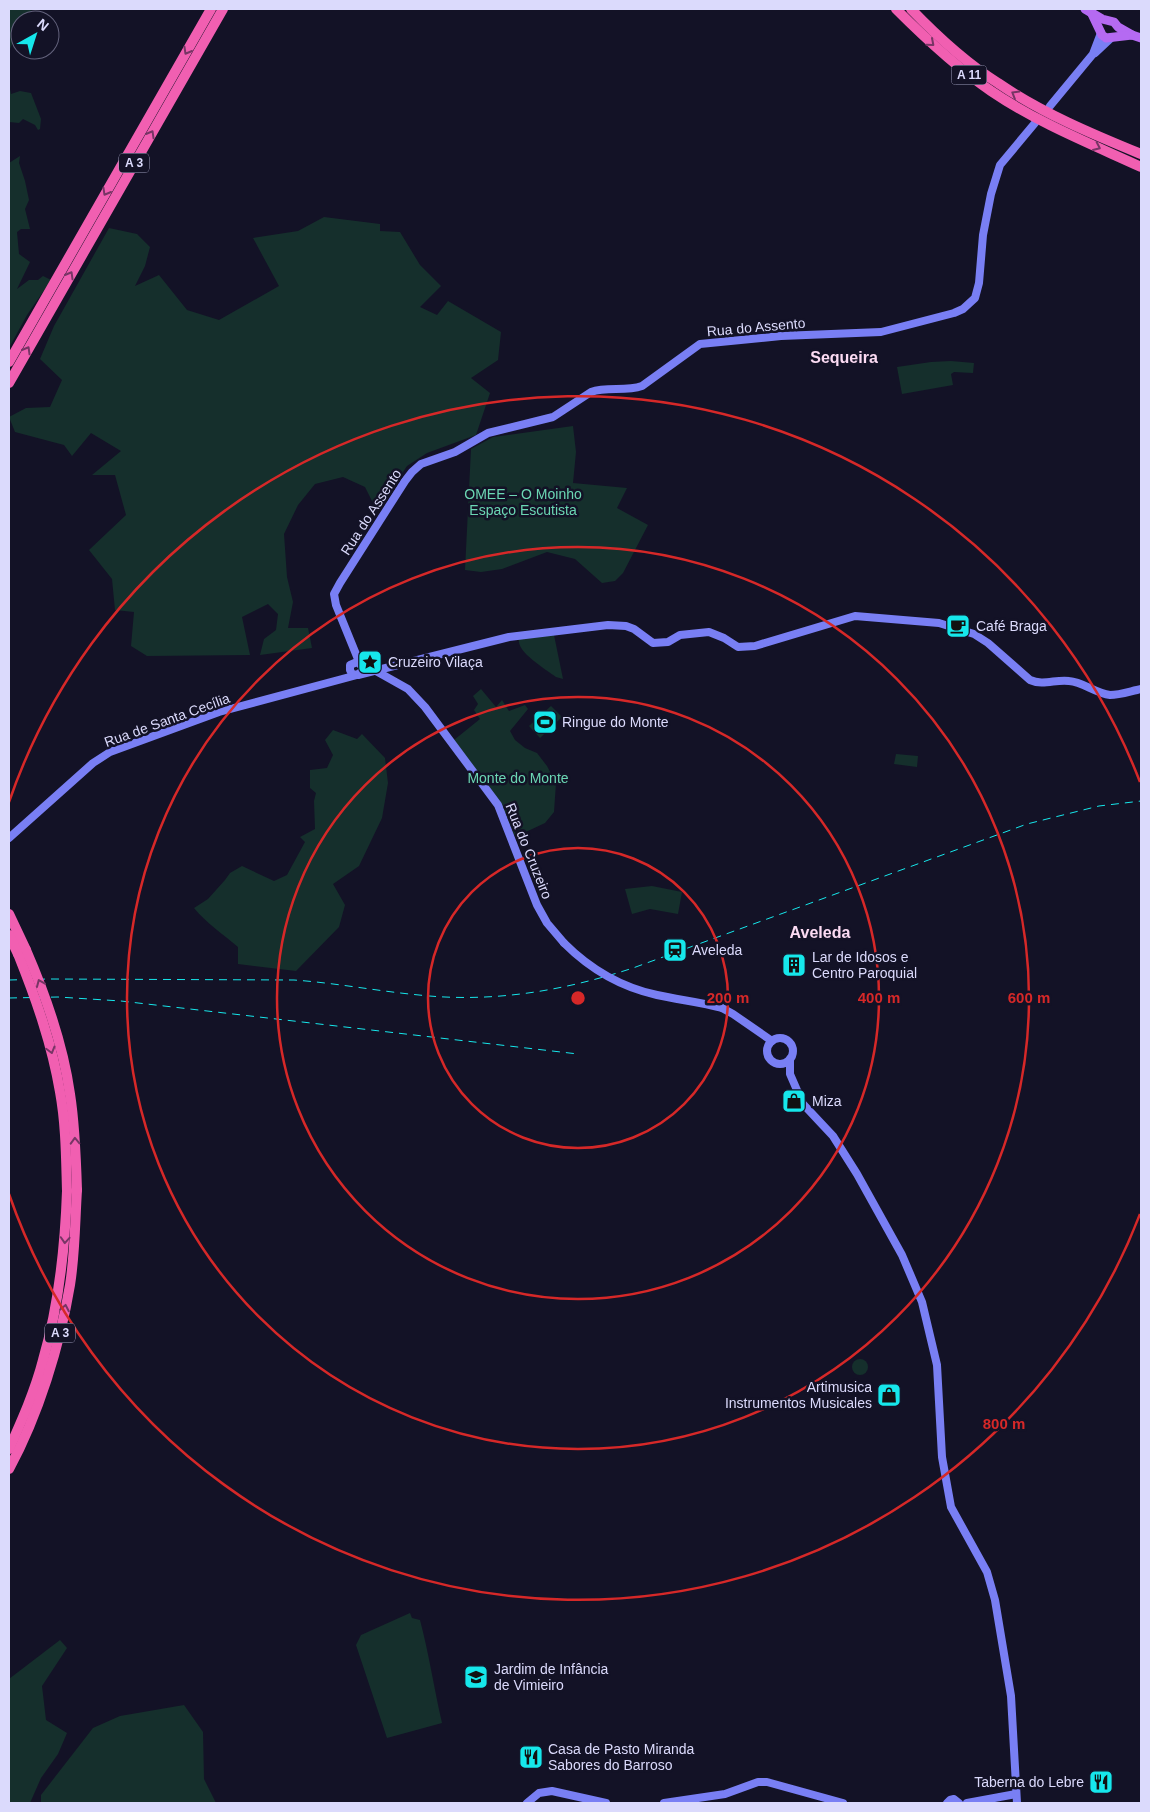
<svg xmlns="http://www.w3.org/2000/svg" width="1150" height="1812" viewBox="0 0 1150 1812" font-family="Helvetica,sans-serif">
<rect width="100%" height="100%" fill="#131226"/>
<!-- green -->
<g fill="#152f2c">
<path d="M9 9H35L30 11V15L25 20H20V27L9 51Z"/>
<path d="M9 89H10L11 94 20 91 31 93 41 119 40 129 38 130 35 125 23 119 19 123 9 122Z"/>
<path d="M20 156 19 163 25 181 29 200 25 209 30 229H21L17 232 19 254 30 262 17 289 29 280H38L43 276 51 280 27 315 9 348V163Z"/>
<path d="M324 217 380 224V231L400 232 420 265 441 286 420 307 437 315 448 301 501 332 498 360 471 378 490 393 476 435 427 453 407 466 377 511 365 487 343 477 315 484 298 505 284 534 287 577 293 602 288 628H308L312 648 260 655 264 639 276 630 278 614 268 604 242 617 250 655 147 656 131 646 134 612 115 610 112 579 89 550 126 515 115 475H92L121 451 91 433 72 456 64 445 15 432 9 417 26 408 50 407 62 380 40 359 54 326 109 228 137 234 150 247 145 266 135 286 159 275 187 310 219 320 279 286 253 238 298 231Z"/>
<path d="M951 361 974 363 973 373 954 372 951 374 953 385 902 394 897 367 931 362Z"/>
<path d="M573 426 576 452 573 483 627 488 617 508 648 525 623 573 615 581 602 583 575 559 547 552 502 569 481 572 465 570 471 449 493 437Z"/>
<path d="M554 635 563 679 556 677C547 670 516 652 519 639Z"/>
<path d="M481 689 496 707 502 700 509 711 525 705 528 709 510 731 515 740 525 748 537 753 547 766 556 783 554 812 545 823 515 837 501 805 454 740 480 719 474 710 478 704 473 696Z"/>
<path d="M551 706 562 717 540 738 529 726Z"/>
<path d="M333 730 357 739 362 734 385 758 388 783 382 818 359 866 333 884 345 905 339 927 296 971 238 964V947C223 934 206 923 194 908L208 899 225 880 230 873 242 866 274 881 287 875 305 842 300 837 315 829 314 801 316 793 310 788V770L327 768 333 755 325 740Z"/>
<path d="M896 754 918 756 917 767 894 764Z"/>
<path d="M652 886 682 892 678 914 650 909 632 914 625 889Z"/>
<circle cx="860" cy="1367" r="8"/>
<path d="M410 1613 412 1618 420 1620C429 1654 434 1688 442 1723L387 1738 356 1645 361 1635Z"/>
<path d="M60 1640 67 1648 42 1686 46 1720 67 1733 58 1754 41 1778 30 1803H9V1679Z"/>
<path d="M184 1705 203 1732 204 1779 216 1803H41V1795L93 1728 120 1716Z"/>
</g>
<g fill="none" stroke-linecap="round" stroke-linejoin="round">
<!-- secondary -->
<g stroke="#797ff4" stroke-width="8">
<path d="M1095 53 1111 38"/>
<path d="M1050 106 1093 54 1101 33"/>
<path d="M360 664 336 605 334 594 340 583 405 481 412 472 421 464 455 452 488 433 553 417 591 392C607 386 625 392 642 386L700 344 781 336 881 332 954 313 963 309 975 298 979 283 983 235 991 194 1000 165 1035 123"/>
<path d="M361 672 357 675 352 674 350 670V665L357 662 362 666 376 671 408 689 425 707 498 805 537 905 547 923 564 943"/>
<path d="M358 675 509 637 608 625 626 626 634 629 653 643 668 642 680 635 709 632 724 638 738 647 755 646 855 616 939 623 974 634 988 643 1030 680C1043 686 1056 679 1069 681 1083 682 1095 693 1110 695 1120 695 1131 691 1141 689"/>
<path d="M9 838 93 763 110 752 219 712 357 675"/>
<path d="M722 1008 733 1014 772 1041"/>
<circle cx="780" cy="1051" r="13"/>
<path d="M790 1059V1074L803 1104 833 1136 857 1174 902 1255 922 1302 937 1365 942 1457 951 1507 987 1572 995 1600 1011 1696 1017 1803"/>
<path d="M527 1803 539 1793 552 1791 606 1803"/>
<path d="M664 1803 725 1794 758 1782H767L843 1803"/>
<path d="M947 1803 950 1800 954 1799 959 1803"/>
<path d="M967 1803 1016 1794"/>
</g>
<!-- primary -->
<g stroke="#b56af2" stroke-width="9">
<path d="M1085 9 1102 19 1114 22 1118 27 1132 35"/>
<path d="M1092 14 1102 35 1106 38 1132 35 1141 38"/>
</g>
<!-- highway -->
<g stroke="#f15fb1" stroke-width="10">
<path d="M896 9C926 39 957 68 991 91 1038 123 1091 144 1141 167"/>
<path d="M911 9C937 36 966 63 998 83 1042 113 1092 134 1141 154"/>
<path d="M9 362 211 9"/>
<path d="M9 383 223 9"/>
<path d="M9 914 26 950"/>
<path d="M9 935 18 954"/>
<path d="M9 1449C22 1420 35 1391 43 1360 59 1305 65 1248 67 1191"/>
<path d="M9 1469C38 1416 60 1345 70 1285 75 1254 75 1221 77 1190"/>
</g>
<!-- rail -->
<g stroke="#16e7eb" stroke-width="1" stroke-dasharray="8 6" stroke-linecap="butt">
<path d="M9 980 48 979 294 980C336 983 377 991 419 995 492 1003 563 991 633 968L1027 824 1099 806 1141 801"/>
<path d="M9 998 58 997 121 1001 578 1054"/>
</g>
<!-- secondary-bridge -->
<path stroke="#797ff4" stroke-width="8" d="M564 943C591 970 620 987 657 995 679 1000 701 1002 722 1008"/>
<!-- highway-bridge -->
<g stroke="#f15fb1" stroke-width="10">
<path d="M26 950C46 996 63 1044 70 1094 75 1126 76 1157 77 1190"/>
<path d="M18 954C36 999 52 1044 60 1092 66 1125 66 1158 67 1191"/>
</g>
</g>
<!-- one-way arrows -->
<defs><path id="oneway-chevron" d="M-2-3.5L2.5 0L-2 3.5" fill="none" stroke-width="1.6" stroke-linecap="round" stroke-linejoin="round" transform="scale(1.25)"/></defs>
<g stroke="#773565">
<use href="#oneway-chevron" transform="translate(931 43) rotate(41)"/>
<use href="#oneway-chevron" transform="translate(187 51) rotate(120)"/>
<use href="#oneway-chevron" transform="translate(1015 94) rotate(-149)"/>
<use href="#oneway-chevron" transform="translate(151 134) rotate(-60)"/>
<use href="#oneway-chevron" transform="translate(1097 147) rotate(25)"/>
<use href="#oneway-chevron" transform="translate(106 192) rotate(120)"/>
<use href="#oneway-chevron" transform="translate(70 275) rotate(-60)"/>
<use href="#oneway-chevron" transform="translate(27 350) rotate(-60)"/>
<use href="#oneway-chevron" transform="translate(40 983) rotate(-113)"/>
<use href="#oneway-chevron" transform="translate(51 1050) rotate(75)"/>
<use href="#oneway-chevron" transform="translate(75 1141) rotate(-92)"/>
<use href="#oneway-chevron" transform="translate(65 1240) rotate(94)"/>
<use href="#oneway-chevron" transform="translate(65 1308) rotate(-79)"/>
</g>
<!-- distance rings -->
<g fill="none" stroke="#d62828" stroke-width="2.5">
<circle cx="578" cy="998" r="150"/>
<circle cx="578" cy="998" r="301"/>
<circle cx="578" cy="998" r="451"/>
<path d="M1140 1214A602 602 0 0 1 9 1194M9 802A602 602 0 0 1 1140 782"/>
</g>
<!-- icons -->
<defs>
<g id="cafe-square" transform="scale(1.25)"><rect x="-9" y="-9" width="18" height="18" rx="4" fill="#16e7eb" stroke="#131226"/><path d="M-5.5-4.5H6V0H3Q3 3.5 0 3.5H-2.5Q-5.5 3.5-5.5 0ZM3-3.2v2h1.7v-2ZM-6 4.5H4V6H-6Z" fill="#111"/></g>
<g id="sight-square" transform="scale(1.25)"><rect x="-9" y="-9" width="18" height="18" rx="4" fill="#16e7eb" stroke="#131226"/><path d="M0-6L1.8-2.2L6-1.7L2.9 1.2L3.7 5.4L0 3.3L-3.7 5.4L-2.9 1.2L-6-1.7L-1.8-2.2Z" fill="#111"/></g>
<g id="stadium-square" transform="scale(1.25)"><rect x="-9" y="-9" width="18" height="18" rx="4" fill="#16e7eb" stroke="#131226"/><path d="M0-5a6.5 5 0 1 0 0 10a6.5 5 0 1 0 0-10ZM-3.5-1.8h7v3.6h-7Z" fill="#111"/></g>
<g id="station-square" transform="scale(1.25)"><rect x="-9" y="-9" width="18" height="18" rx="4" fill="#16e7eb" stroke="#131226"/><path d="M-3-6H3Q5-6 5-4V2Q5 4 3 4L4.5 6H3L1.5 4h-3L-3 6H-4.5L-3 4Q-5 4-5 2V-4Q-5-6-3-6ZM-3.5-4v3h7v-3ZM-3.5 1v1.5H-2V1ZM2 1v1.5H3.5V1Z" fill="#111"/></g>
<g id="building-square" transform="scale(1.25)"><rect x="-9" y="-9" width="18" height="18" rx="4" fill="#16e7eb" stroke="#131226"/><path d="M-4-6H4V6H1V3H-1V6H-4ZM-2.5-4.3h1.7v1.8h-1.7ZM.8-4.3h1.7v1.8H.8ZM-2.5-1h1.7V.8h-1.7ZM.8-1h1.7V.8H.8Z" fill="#111"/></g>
<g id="shop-square" transform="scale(1.25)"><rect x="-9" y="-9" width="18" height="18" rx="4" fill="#16e7eb" stroke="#131226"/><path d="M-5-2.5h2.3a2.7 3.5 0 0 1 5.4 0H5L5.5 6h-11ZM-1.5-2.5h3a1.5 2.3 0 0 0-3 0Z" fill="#111"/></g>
<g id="school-square" transform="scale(1.25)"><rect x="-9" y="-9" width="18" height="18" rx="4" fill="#16e7eb" stroke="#131226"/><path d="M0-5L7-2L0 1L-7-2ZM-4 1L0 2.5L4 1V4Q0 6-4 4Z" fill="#111"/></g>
<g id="restaurant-square" transform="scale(1.25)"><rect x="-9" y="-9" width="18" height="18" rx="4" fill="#16e7eb" stroke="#131226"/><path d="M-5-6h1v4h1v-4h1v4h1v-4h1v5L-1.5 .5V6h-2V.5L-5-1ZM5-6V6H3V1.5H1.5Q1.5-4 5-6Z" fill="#111"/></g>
</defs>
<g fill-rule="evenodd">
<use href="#cafe-square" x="958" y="626"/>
<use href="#sight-square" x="370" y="662"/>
<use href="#stadium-square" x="545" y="722"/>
<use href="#station-square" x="675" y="950"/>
<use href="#building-square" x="794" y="965"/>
<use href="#shop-square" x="794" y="1101"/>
<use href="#shop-square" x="889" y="1395"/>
<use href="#school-square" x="476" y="1677"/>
<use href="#restaurant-square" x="531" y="1757"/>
<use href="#restaurant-square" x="1101" y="1782"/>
</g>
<g text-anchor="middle" stroke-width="5" stroke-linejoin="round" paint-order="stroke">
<!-- shield labels -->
<g fill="#131226" stroke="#9f9ebc" stroke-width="1">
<rect x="951.5" y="65.5" width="35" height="19" rx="4"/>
<rect x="119" y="153.5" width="30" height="19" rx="4"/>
<rect x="45" y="1323.5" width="30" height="19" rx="4"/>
</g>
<g font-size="12" font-weight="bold" fill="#dbdafc">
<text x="969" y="79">A 11</text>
<text x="134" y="167">A 3</text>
<text x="60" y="1337">A 3</text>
</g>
<!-- street labels -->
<g font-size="14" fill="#dbdafc" stroke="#131226">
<text transform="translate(756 327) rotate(-5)" y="5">Rua do Assento</text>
<text transform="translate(371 512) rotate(-57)" y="5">Rua do Assento</text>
<text transform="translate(167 720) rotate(-20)" y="5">Rua de Santa Cecília</text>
<text transform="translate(529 851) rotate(68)" y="5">Rua do Cruzeiro</text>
</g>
<!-- park labels -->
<g font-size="14" fill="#6bd6b3" stroke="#131226">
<text x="523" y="499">OMEE – O Moinho<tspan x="523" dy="16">Espaço Escutista</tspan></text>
<text x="518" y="783">Monte do Monte</text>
</g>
<!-- poi labels -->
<g font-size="14" fill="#dbdafc" stroke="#131226" text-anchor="start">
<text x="976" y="631">Café Braga</text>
<text x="388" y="667">Cruzeiro Vilaça</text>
<text x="562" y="727">Ringue do Monte</text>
<text x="692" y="955">Aveleda</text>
<text x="812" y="962">Lar de Idosos e<tspan x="812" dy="16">Centro Paroquial</tspan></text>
<text x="812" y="1106">Miza</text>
<text x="872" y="1392" text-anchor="end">Artimusica<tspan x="872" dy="16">Instrumentos Musicales</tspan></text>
<text x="494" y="1674">Jardim de Infância<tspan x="494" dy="16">de Vimieiro</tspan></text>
<text x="548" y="1754">Casa de Pasto Miranda<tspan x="548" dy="16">Sabores do Barroso</tspan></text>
<text x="1084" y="1787" text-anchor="end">Taberna do Lebre</text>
</g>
<!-- quarter labels -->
<g font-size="16" font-weight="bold" fill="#fcdbf3" stroke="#131226">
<text x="844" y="363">Sequeira</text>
<text x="820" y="938">Aveleda</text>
</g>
</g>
<circle cx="578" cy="998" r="8" fill="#d62828" stroke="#131226" stroke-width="2.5"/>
<g font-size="15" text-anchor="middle" font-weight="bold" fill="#d62828" stroke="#131226" stroke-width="5" stroke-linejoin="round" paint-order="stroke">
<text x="728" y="1003">200 m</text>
<text x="879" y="1003">400 m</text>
<text x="1029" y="1003">600 m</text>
<text x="1004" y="1429">800 m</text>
</g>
<!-- border -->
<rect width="1150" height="1812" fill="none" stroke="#dbdafc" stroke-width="20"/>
<!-- north arrow -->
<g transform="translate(35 35) rotate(39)"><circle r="24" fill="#131226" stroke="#63627c"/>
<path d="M0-4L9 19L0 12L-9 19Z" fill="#16e7eb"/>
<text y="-8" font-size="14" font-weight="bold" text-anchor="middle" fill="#dbdafc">N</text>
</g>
</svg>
